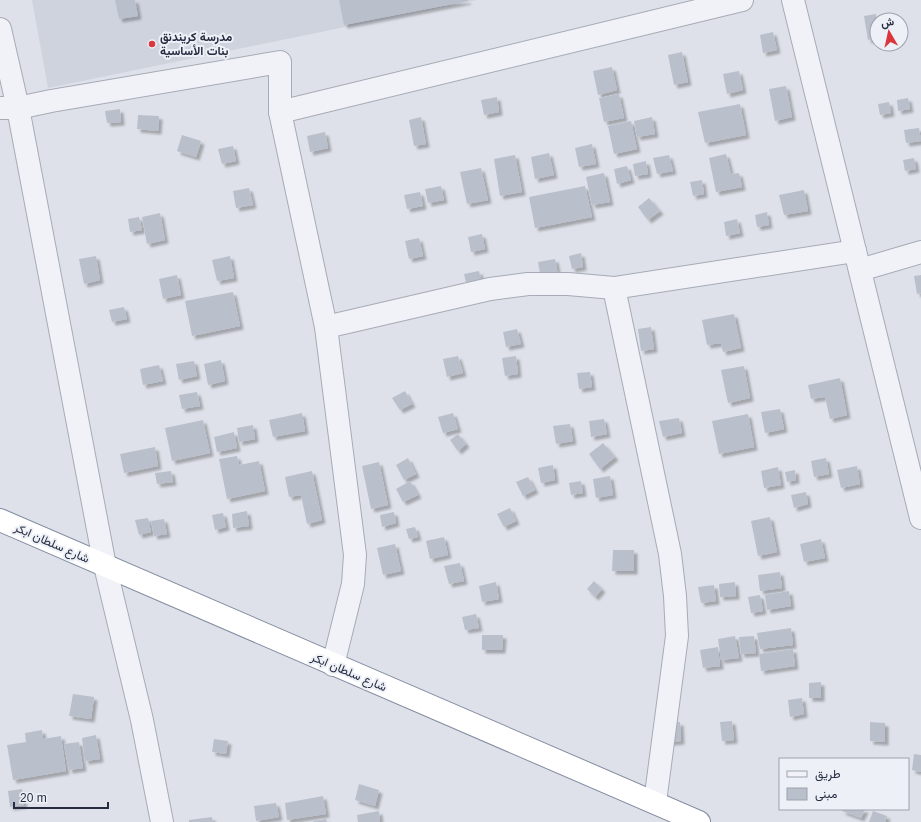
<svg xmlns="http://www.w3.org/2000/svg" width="921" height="822" viewBox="0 0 921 822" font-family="Helvetica,Vazirmatn,sans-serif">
<defs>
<filter id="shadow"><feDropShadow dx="3.5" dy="3.5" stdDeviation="1" flood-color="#0004"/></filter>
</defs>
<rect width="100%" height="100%" fill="#dee1e9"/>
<!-- built -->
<path fill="#cfd3de" d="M32 0H477L48 88Z"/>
<!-- building -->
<g fill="#babfcc" filter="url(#shadow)">
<path d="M115 0H135L138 16 119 19Z"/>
<path d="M339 0H468V1L344 25Z"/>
<path d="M876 14 877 38 868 40 864 16Z"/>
<path d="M773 32 777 50 763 53 760 35Z"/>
<path d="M682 52 688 82 674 85 668 55Z"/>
<path d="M612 67 617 90 598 95 593 71Z"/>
<path d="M739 71 743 90 727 94 723 74Z"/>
<path d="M786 86 792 117 775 121 769 89Z"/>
<path d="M619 94 624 118 604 122 599 98Z"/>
<path d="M497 97 499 112 484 115 481 100Z"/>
<path d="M908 98 910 109 898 111 897 100Z"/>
<path d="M889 102 891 113 880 115 878 104Z"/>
<path d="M740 104 746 135 705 143 698 112Z"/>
<path d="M120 109 121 122 107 123 105 111Z"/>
<path d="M138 115 159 116 158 131 137 129Z"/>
<path d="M421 117 426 144 414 146 409 120Z"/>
<path d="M652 117 655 134 637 137 634 121Z"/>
<path d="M631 121 637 149 614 154 608 126Z"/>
<path d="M919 128 921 141 906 143 904 130Z"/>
<path d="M325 132 328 148 310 152 307 136Z"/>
<path d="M182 135 201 141 196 157 177 151Z"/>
<path d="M592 144 596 164 579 167 575 148Z"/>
<path d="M233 146 236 161 222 164 218 149Z"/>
<path d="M549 153 554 175 535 179 531 157Z"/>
<path d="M726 154 731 174 739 173 742 187 716 192 709 158Z"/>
<path d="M515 155 522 192 500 196 494 159Z"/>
<path d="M669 155 673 171 657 174 653 158Z"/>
<path d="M914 158 916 169 905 171 903 160Z"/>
<path d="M646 161 648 174 635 176 633 164Z"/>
<path d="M627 166 631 180 617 184 614 169Z"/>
<path d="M481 168 488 200 467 204 460 172Z"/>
<path d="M604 173 610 202 592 205 586 177Z"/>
<path d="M702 180 704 194 693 196 690 182Z"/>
<path d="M441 186 444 200 428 203 425 189Z"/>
<path d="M585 186 592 217 535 228 529 197Z"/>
<path d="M249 188 253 205 236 208 233 191Z"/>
<path d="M804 190 808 211 784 215 779 195Z"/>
<path d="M420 192 423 206 407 209 404 195Z"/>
<path d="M649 198 660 211 648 220 638 207Z"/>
<path d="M767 212 769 225 757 227 755 215Z"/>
<path d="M160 213 165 240 147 244 142 217Z"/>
<path d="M139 217 142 230 130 232 128 219Z"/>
<path d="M737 219 740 233 726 236 724 222Z"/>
<path d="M482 234 485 249 471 252 468 237Z"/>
<path d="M419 238 423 256 409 259 405 241Z"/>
<path d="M581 253 583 267 572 269 569 256Z"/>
<path d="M96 256 100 280 84 284 79 259Z"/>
<path d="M230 256 234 278 217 281 212 260Z"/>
<path d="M555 259 558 275 541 279 538 262Z"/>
<path d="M479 271 482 284 467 287 464 274Z"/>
<path d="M177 275 181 295 163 299 159 279Z"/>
<path d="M921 275V293L917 294 914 276Z"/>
<path d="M233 292 240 326 192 336 185 301Z"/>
<path d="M124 307 127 319 112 322 109 310Z"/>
<path d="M734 314 741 348 723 352 721 343 707 345 702 320Z"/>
<path d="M651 327 654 349 641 351 638 329Z"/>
<path d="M517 329 521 344 506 347 503 332Z"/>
<path d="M458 356 463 373 447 377 443 359Z"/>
<path d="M516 356 518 374 505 376 502 358Z"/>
<path d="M221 360 225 381 208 385 204 364Z"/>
<path d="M194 361 197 376 179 380 176 364Z"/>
<path d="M159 365 163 381 143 385 140 369Z"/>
<path d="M744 366 750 398 728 403 721 370Z"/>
<path d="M590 372 592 387 579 389 577 373Z"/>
<path d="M840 378 847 415 830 419 825 397 811 399 808 385Z"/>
<path d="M405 391 412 404 400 410 392 398Z"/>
<path d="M197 392 200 406 182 409 179 395Z"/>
<path d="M780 409 784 429 765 433 761 412Z"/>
<path d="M302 413 305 431 273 437 269 420Z"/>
<path d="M453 413 458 429 443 433 438 417Z"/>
<path d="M748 414 754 447 719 454 712 421Z"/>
<path d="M679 418 682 433 663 437 659 421Z"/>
<path d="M604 419 607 434 591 437 589 421Z"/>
<path d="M203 420 210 453 172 461 165 428Z"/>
<path d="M570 424 573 441 556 444 553 426Z"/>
<path d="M253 425 255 439 239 442 237 428Z"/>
<path d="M234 432 237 448 217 452 214 437Z"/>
<path d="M458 434 466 444 458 451 450 440Z"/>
<path d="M603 443 615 457 600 469 589 454Z"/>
<path d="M155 447 158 466 124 473 120 454Z"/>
<path d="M237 456 239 465 259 461 265 491 227 499 219 459Z"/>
<path d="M408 458 416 474 404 480 396 465Z"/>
<path d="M826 458 829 474 814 477 811 461Z"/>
<path d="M379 462 388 505 371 509 362 466Z"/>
<path d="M553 465 555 480 541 483 538 468Z"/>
<path d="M857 466 860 484 841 488 837 470Z"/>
<path d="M778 467 781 485 764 488 761 471Z"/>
<path d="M795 470 796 480 787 482 785 472Z"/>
<path d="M171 471 173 482 157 484 155 473Z"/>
<path d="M312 471 322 520 307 524 301 495 289 497 285 477Z"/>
<path d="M610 476 613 495 596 498 593 479Z"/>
<path d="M528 477 535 490 523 496 516 482Z"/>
<path d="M410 481 418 495 403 502 396 489Z"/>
<path d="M581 481 583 493 571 495 569 483Z"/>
<path d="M806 492 808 504 794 508 791 495Z"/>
<path d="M510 508 516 521 504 527 497 514Z"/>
<path d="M247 511 249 526 233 528 232 514Z"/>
<path d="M394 512 396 523 382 527 380 515Z"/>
<path d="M223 513 226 527 215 530 212 515Z"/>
<path d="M770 517 777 552 758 556 751 521Z"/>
<path d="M148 518 151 532 139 535 135 520Z"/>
<path d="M164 519 167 534 154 536 151 521Z"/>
<path d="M415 527 418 537 409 539 406 529Z"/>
<path d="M444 537 448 555 430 559 426 541Z"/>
<path d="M821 539 825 558 804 562 800 544Z"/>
<path d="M395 544 401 571 383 575 377 548Z"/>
<path d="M613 550H634V571H612Z"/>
<path d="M460 563 464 581 449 584 444 566Z"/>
<path d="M780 572 782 588 760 591 758 575Z"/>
<path d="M594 581 602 589 595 597 587 589Z"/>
<path d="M496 582 499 599 482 602 479 586Z"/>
<path d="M735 582 736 596 720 597 719 584Z"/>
<path d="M714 585 716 601 701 603 698 587Z"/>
<path d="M789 591 791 606 767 610 765 595Z"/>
<path d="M760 595 763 611 751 613 748 597Z"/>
<path d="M476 614 479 628 465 630 462 617Z"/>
<path d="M791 628 793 645 760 649 757 633Z"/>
<path d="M482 635H503L502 650H482Z"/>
<path d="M735 636 739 658 721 660 718 639Z"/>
<path d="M754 636 756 653 741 654 739 637Z"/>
<path d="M718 647 720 666 703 668 700 650Z"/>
<path d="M793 649 795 666 761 671 759 654Z"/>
<path d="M821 682V698H809V683Z"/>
<path d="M73 694 94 697 91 719 69 716Z"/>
<path d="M802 698 804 714 790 717 788 700Z"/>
<path d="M732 721 734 740 722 741 720 722Z"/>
<path d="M680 722 681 741 669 742 668 723Z"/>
<path d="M870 722 885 723V742L870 741Z"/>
<path d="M42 730 43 739 61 736 66 771 13 780 7 745 26 742 25 733Z"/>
<path d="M96 735 100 759 85 761 82 738Z"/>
<path d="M214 739 228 741 226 754 212 752Z"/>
<path d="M79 742 83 768 69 770 64 744Z"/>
<path d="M914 754 921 755V772L912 770Z"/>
<path d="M359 784 379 790 375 806 355 800Z"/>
<path d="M22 789 24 805 10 807 8 791Z"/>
<path d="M323 796 326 814 287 820 285 803Z"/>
<path d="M276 803 279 817 256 821 254 806Z"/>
<path d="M843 809H865L861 818 842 811Z"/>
<path d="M379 811 380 822H358L357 815Z"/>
<path d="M873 811 887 816 885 822H869Z"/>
<path d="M212 817 213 822H189V820Z"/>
<path d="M326 819 327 822H313V821Z"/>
</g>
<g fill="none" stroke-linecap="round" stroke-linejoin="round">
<!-- street casing -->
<g stroke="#a6abb7" stroke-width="24">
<g id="street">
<path d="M793 0 921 518"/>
<path d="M0 29 18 108 105 566 142 720 162 822"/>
<path d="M0 108H18L51 101 280 62V112L326 327 355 555 353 584 333 665"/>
<path d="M280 112 742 0"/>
<path d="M860 270 921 252"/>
<path d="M614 288 670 554 675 596 677 636 655 802"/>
<path d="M326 327 490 289 528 284H568L614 288 855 251"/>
</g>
</g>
<!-- highway casing -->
<g stroke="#848ca1" stroke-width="24">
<path id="highway" d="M0 520 699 822"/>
</g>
<!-- street -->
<use href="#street" stroke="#f1f2f7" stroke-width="22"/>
<!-- highway -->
<use href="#highway" stroke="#fff" stroke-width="22"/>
</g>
<!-- markers -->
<circle fill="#da363c" stroke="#edf0f6" stroke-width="1.5" cx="152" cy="44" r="4"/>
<g text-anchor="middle" stroke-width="4" stroke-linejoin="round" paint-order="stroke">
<!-- poi labels -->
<g font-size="12" font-weight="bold" fill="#252c41" stroke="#edf0f6" text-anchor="start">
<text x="160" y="41">مدرسة كريندنق<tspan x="160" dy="14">بنات الأساسية</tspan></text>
</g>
<!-- street labels -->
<g font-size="12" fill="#252c41" stroke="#edf0f6">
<text transform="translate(52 543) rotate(24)" y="4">شارع سلطان ابكر</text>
<text transform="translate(349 672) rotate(23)" y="4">شارع سلطان ابكر</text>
</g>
</g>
<!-- legend -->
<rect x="779" y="758" width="130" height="52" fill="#edf0f6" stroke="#9da2ae"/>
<rect x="787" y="771" width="20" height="6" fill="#f1f2f7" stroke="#9da2ae"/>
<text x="815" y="778" font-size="12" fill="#252c41">طريق</text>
<rect x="787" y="788" width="20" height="12" fill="#babfcc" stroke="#9da2ae"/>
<text x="815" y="798" font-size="12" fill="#252c41">مبنى</text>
<!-- north arrow -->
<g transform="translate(889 32) rotate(351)"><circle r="19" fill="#edf0f6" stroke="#9da2ae"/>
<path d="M0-3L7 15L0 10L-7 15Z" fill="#da363c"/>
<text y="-6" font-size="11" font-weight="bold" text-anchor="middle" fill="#252c41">ش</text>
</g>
<!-- scale -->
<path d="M14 802v6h94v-6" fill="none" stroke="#252c41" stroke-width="2"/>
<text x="20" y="802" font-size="12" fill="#252c41" stroke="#edf0f6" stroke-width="3" paint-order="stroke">20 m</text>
</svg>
